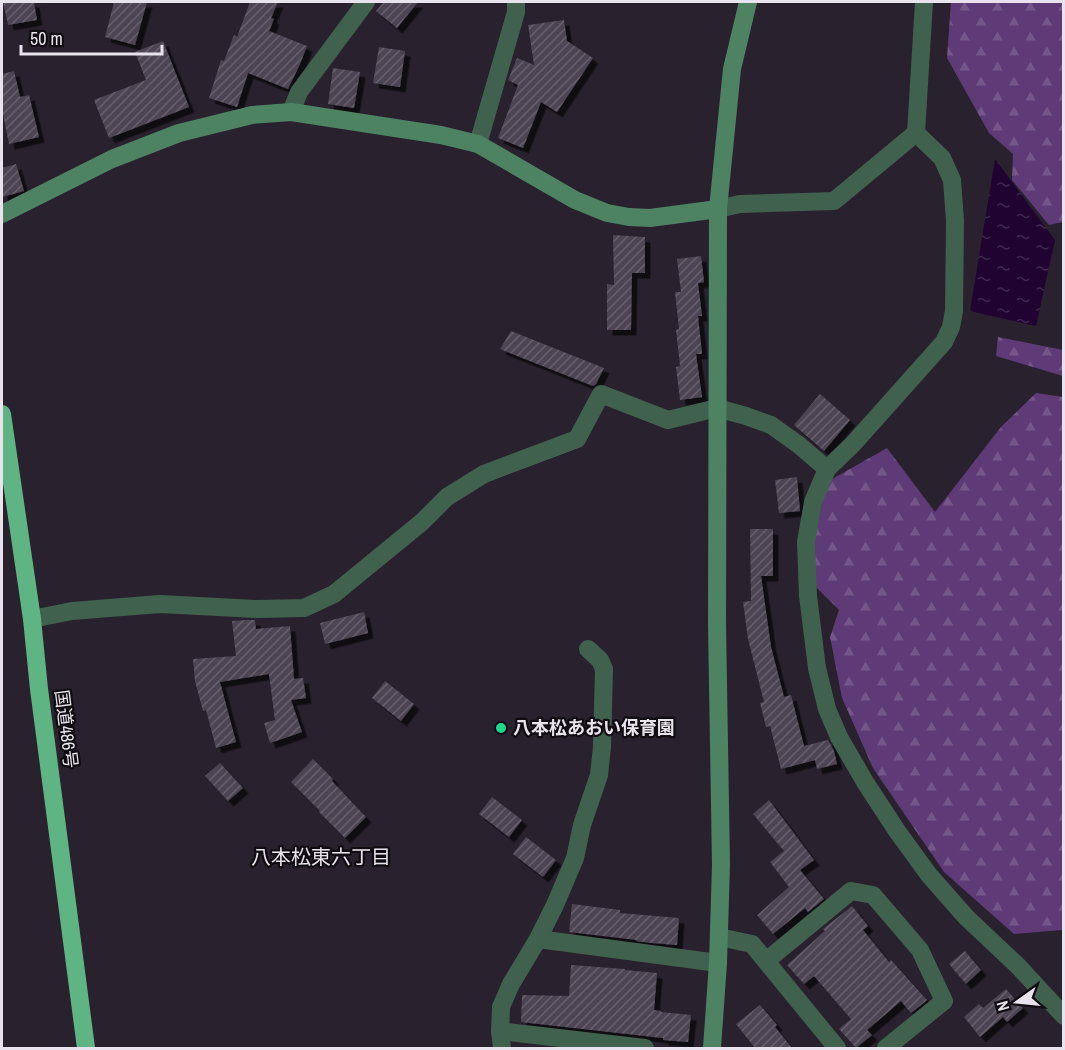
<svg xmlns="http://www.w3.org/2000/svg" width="1065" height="1050" viewBox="0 0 1065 1050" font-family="'Archivo Narrow','Noto Sans JP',sans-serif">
<defs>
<pattern id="forest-firs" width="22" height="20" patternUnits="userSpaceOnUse" patternTransform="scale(1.5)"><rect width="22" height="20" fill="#5e3a77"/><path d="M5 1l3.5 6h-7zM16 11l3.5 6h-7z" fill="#75568a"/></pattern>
<pattern id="water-ripples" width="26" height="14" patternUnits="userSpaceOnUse" patternTransform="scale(1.5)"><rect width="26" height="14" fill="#210332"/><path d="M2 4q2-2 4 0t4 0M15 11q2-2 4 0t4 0" fill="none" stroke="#412850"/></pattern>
<pattern id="building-hatch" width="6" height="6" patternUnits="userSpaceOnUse" patternTransform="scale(1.5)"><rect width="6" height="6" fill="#4d4553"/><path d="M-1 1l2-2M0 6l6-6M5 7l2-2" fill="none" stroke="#67606c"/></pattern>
<filter id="shadow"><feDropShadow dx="5.5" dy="5.5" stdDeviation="0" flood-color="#0009"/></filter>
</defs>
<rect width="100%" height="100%" fill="#29212e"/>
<!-- forest -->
<g fill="url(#forest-firs)">
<path d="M951 2H1063V222L1049 225 1012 180 1013 154 989 133 947 58Z"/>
<path d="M998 337 1063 350V376L996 356Z"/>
<path d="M1036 393 1063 397 1064 927 1062 930 1014 934 944 872 873 768 842 698 830 637 839 610 814 585 813 541 827 482 887 448 935 512 1001 427Z"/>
</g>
<!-- water -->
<path fill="url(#water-ripples)" d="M995 159 1055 240 1036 326 970 311Z"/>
<!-- building -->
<g fill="url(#building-hatch)" filter="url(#shadow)">
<path d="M3 2H34L37 20 8 25Z"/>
<path d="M114 2H147L135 45 105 37Z"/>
<path d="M250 2H278L271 18 274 19 269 31 307 46 300 64 288 89 248 73 237 107 209 98 221 60 224 61 234 35 237 37Z"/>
<path d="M384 2H418L397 28 376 11Z"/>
<path d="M564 20 567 41 593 58 557 112 541 102 523 148 498 138 518 85 508 80 517 58 534 65 528 25Z"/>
<path d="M163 41 189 107 109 138 94 100 146 80 135 52Z"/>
<path d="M379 47 405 51 400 87 373 83Z"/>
<path d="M333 68 360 72 354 108 328 104Z"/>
<path d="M14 71 20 97 29 95 39 137 9 144 2 109V74Z"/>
<path d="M16 164 24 191 2 197V168Z"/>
<path d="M613 235 645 237V273H632L631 330H607V284L614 285Z"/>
<path d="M701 256 704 282 698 283 702 316H698L702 354H696L702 397 680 400 676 367 680 366 676 330 679 329 675 292H681L677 259Z"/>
<path d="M511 331 604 368 596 384 593 386 500 349Z"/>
<path d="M820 394 850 420 824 451 794 425Z"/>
<path d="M797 477 800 511 779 513 775 480Z"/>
<path d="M750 529H773V576H761L771 647 784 697 791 695 804 746 828 740 834 751 837 764 817 769 815 760 781 769 770 726 766 727 760 703 764 702 748 639 743 602 751 601Z"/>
<path d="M364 612 368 633 325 644 320 623Z"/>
<path d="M247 620H255L256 629 290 626 294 679 303 678 306 698 291 700 302 732 270 743 264 723 275 720 269 674 220 682 236 742 216 748 206 710 203 711 195 681 193 659 236 656 232 621Z"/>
<path d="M385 681 414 704 401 721 372 698Z"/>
<path d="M313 759 333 779 332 781 366 817 345 838 319 812 320 811 291 782Z"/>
<path d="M220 763 243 788 228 801 205 776Z"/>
<path d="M492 797 522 820 509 837 479 814Z"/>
<path d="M769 800 814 860 800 870 824 899 808 912 805 908 773 934 757 915 789 887 770 862 784 851 753 814Z"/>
<path d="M526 837 556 860 543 877 513 854Z"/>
<path d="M572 904 620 910V913L679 918 677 945 652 943 636 941 637 940 569 932Z"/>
<path d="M852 906 868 926 863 930 889 962 891 960 927 1000 911 1013 901 1001 867 1030 872 1035 856 1048 839 1029 851 1019 814 976 804 984 787 965 825 931 823 929Z"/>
<path d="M965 951 981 970 966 984 949 964Z"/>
<path d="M571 965 625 969V970L657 973 654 1010 661 1011V1012L691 1015 688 1042 663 1040V1038L521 1022 522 995 569 996Z"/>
<path d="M1006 989 1023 1008 1007 1022 1003 1017 980 1037 964 1017 979 1004 983 1008Z"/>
<path d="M760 1005 777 1025 775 1027 792 1048H755L736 1024Z"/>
</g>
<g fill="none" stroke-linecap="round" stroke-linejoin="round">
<!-- street -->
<g stroke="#40614d" stroke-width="18">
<path d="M291 112 299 92 366 2"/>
<path d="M916 133 942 158 952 180 955 221 954 311 951 327 944 342 853 444 827 469 813 502 806 542 808 596 817 668 827 709 839 737 865 782 897 831 929 875 966 917 1018 966 1064 1016"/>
<path d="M478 144 516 12V2"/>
<path d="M718 209 740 204 834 201 916 133 924 2"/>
<path d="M32 619 72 611 160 604 257 609 304 608 334 594 422 522 447 497 484 474 577 439 601 394 668 420 717 408 746 416 771 425 799 445 827 469"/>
<path d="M719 937 752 944 837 1048"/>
<path d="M538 939 718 963"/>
<path d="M766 961 851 891 873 895 920 950 944 1001 886 1048"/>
<path d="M500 1031 645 1048"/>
<path d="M502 1048 500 1031 501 1007 511 984 538 939 555 905 575 858 582 825 599 775 602 747 604 669 600 660 588 649"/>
</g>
<!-- secondary -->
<g stroke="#4d8363" stroke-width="18">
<path d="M2 214 112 159 179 133 252 115 291 112 441 135 478 144 575 200 607 213 629 217 650 218 718 209"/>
<path d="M712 1048 718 963 721 865 717 624 718 209 732 69 748 2"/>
</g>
<!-- highway -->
<path stroke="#5eb483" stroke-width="18" d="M2 414 32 619 39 689 86 1048"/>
</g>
<!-- markers -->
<circle fill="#1dd888" stroke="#100c12" stroke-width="2" cx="501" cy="728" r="6"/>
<g text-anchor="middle" stroke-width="4.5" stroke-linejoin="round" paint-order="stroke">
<!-- poi labels -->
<g font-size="18" font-weight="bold" fill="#e8e3ec" stroke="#100c12" text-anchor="start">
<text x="513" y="734">八本松あおい保育園</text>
</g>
<!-- street labels -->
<g font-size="18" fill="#e8e3ec" stroke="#100c12">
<text transform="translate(66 729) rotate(83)" y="6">国道486号</text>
</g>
<!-- neighbourhood labels -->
<g font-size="20" fill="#e8e3ec" stroke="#100c12">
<text x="321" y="864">八本松東六丁目</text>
</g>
</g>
<!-- border -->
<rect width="1065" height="1050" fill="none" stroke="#e8e3ec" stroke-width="6"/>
<!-- north arrow -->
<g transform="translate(1017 1002) rotate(255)" stroke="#100c12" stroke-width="4.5" paint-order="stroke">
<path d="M0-4.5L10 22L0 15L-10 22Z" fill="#e8e3ec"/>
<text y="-9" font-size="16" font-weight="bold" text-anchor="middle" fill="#e8e3ec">N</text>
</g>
<!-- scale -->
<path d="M21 45v9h141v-9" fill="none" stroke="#e8e3ec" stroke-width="3"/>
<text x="30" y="45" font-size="18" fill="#e8e3ec" stroke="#100c12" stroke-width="4.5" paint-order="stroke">50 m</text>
</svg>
